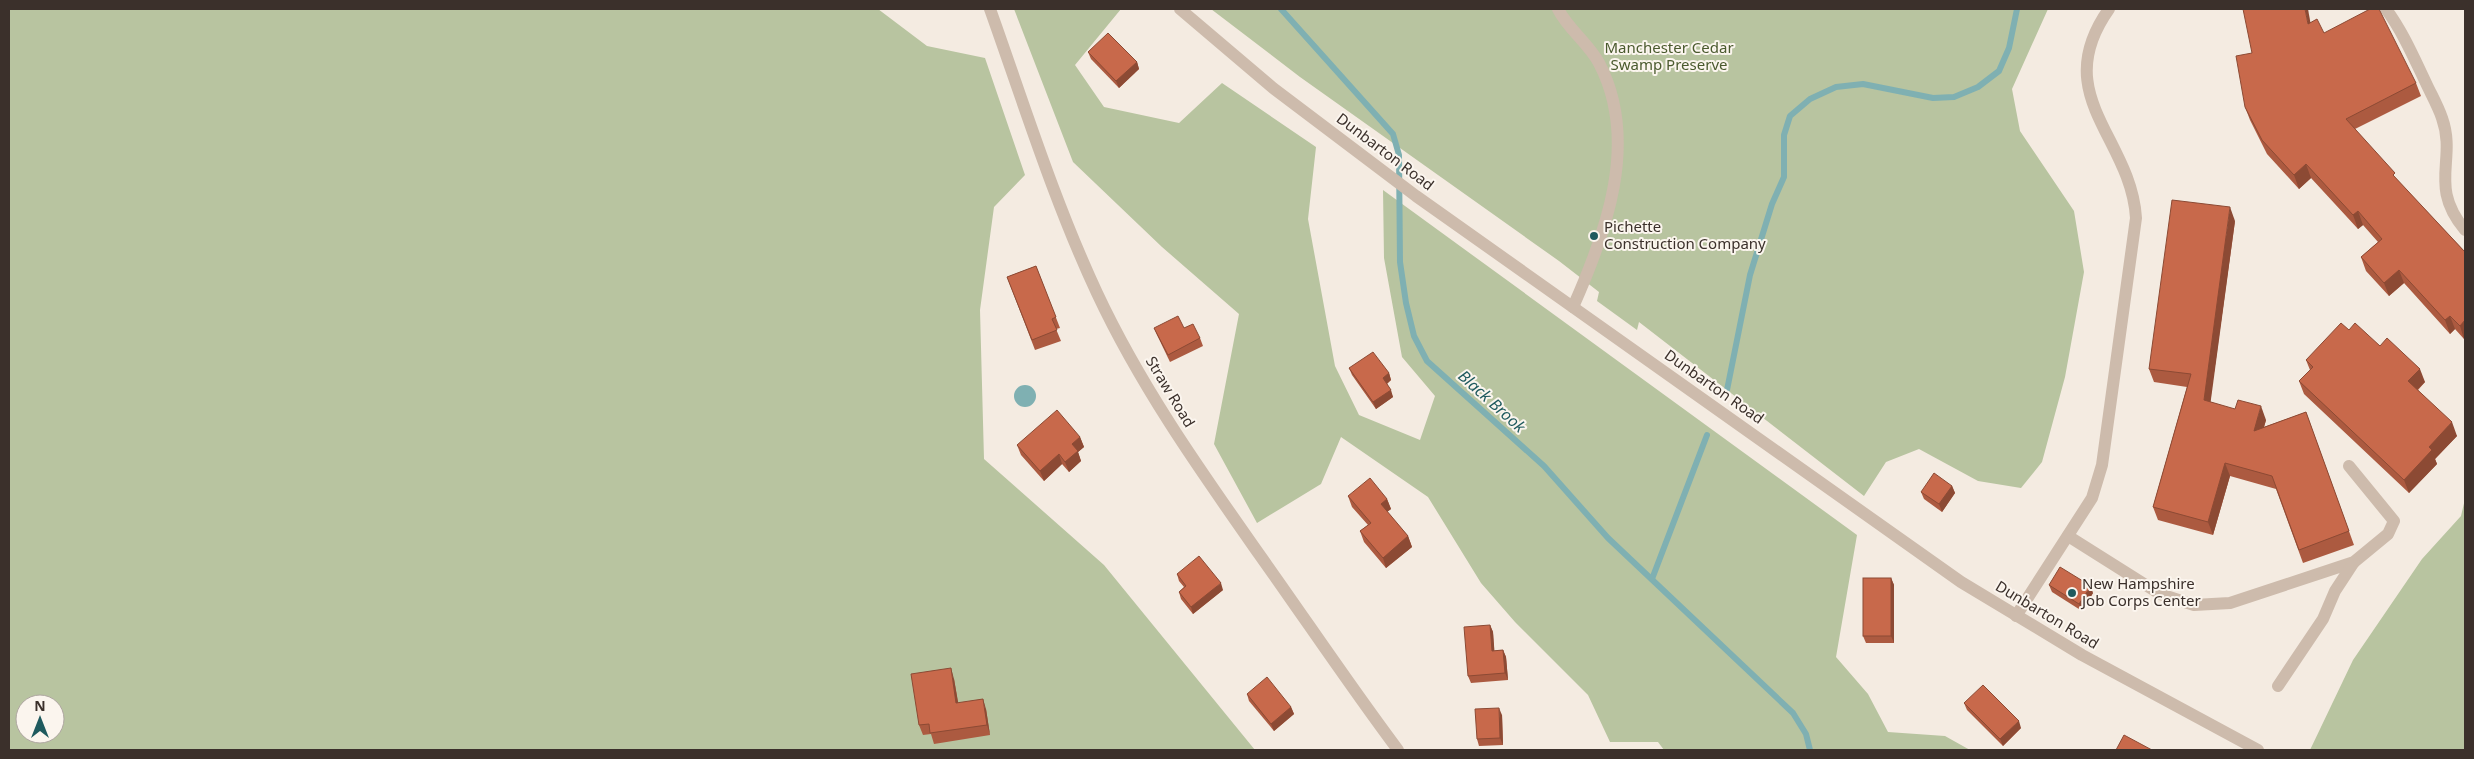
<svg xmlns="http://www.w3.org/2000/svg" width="2474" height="759" viewBox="0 0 2474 759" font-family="'Noto Sans',sans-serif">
<rect width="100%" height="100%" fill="#f4ebe1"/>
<!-- green -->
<g fill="#b8c4a0" fill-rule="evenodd">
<path d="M9 9H878L927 46 985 58 1025 175 994 207 980 310 984 459 1104 565 1255 750H9ZM25 704H55V734H25Z"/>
<path d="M1014 9H1121L1075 65 1104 107 1179 123 1222 83 1316 147 1308 219 1335 366 1359 415 1420 440 1435 396 1402 357 1384 258 1383 190 1857 535 1836 657 1868 694 1888 732 1945 736 1970 750H1664L1658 742H1610L1588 695 1515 622 1481 583 1428 497 1341 437 1321 484 1257 523 1214 444 1239 314 1162 247 1073 162Z"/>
<path d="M1211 9H2048L2012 89 2020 131 2074 211 2084 272 2065 377 2042 462 2021 488 1978 481 1919 449 1886 462 1864 496 1639 322 1637 330 1597 301 1599 292 1559 261 1300 77Z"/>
<path d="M2465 499V750H2310L2353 660 2422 559 2461 516Z"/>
</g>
<!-- water -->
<circle fill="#7fb0b2" cx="1025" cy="396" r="11"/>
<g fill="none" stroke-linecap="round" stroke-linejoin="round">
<!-- stream -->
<g stroke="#7fb0b2" stroke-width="6">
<path d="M1281 9 1393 134 1399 155 1400 262 1406 303 1414 336 1427 361 1544 466 1608 538 1793 713 1806 734 1810 750"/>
<path d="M1727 390 1750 275 1772 204 1784 177V135L1790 116 1810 99 1836 87 1863 84 1933 98 1954 97 1978 87 1999 71 2009 48 2017 9"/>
<path d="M1652 579 1707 435"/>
</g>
<!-- minor -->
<g stroke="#cdbbac" stroke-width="12">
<path d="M990 9C1024 104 1054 201 1097 293 1141 387 1200 470 1259 554 1306 620 1350 686 1398 750"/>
<path d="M1180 9 1273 88 1416 196 1961 582 2082 655 2258 750"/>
<path d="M1558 9C1568 29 1588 43 1599 63 1640 141 1606 233 1573 307"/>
<path d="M2386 9C2403 32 2414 58 2426 83 2431 94 2438 106 2442 118 2457 160 2428 186 2465 230"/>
<path d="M2068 536 2160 594 2194 605 2230 603 2354 562 2388 534 2394 521 2349 466"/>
<path d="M2016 616 2092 498 2102 465 2136 218C2131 137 2048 95 2109 9"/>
<path d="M2278 686 2323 619 2335 591 2354 562"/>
</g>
</g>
<!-- wall -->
<g fill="#ac5a40">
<path d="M2310 23 2324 33 2416 83 2421 96 2355 129 2397 180 2465 252 2464 339 2455 329 2450 334 2404 283 2389 296 2366 271 2361 257 2378 242 2363 225 2358 229 2311 178 2299 189 2267 154 2250 120 2245 107 2252 53Z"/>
<path d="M1088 52 1137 62 1139 69 1119 88 1091 59Z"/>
<path d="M2235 221 2210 402 2266 420 2264 427 2306 412 2354 545 2303 563 2276 489 2230 476 2213 535 2158 520 2153 507 2187 387 2154 382 2149 369Z"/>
<path d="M1036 266 1060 328 1056 329 1061 341 1035 350 1007 277Z"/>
<path d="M1154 328H1184L1200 338 1203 346 1170 362 1157 335Z"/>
<path d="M2349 330 2380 346 2425 382 2418 390 2457 436 2435 459 2437 464 2409 493 2304 394 2299 381 2310 370 2306 360Z"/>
<path d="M1349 368 1389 373 1391 380 1387 384 1393 397 1376 409 1352 375Z"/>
<path d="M1080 437 1084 447 1078 452 1081 461 1069 472 1062 464 1044 481 1021 455 1017 445Z"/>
<path d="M1952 486 1955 493 1942 512 1924 499 1921 492Z"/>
<path d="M1348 496 1387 499 1391 509 1387 512 1408 536 1412 547 1386 568 1364 542 1360 531 1368 525 1352 507Z"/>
<path d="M1177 574 1223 590 1193 614 1181 599 1179 592 1184 587 1179 581Z"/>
<path d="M1891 578 1894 585V643H1866L1863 636Z"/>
<path d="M2049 585 2093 593 2082 611 2052 592Z"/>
<path d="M1490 625 1493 632 1494 651 1503 650 1506 657 1508 680 1471 683 1468 676Z"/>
<path d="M954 679 958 703 986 709 990 735 934 744 931 734 923 735 919 725Z"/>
<path d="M1247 694 1291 707 1294 714 1274 731 1249 701Z"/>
<path d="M1964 703 2021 728 2003 746 1967 710Z"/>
<path d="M1502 715 1503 745 1479 746 1477 739Z"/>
</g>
<!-- shaded-wall -->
<g fill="#8c4a34">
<path d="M2305 9H2308L2313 37 2308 24Z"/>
<path d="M1137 62 1139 69 1119 88 1116 81Z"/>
<path d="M2306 164 2311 178 2299 189 2294 175Z"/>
<path d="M2230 207 2235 221 2209 414 2204 400Z"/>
<path d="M2358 211 2363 225 2358 229 2353 215Z"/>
<path d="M2399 270 2404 283 2389 296 2384 283Z"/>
<path d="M2450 316 2455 329 2450 334 2445 320Z"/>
<path d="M2465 320V338L2464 339 2460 326Z"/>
<path d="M2420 369 2425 382 2413 394 2408 381Z"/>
<path d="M1389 373 1391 380 1385 385 1383 378Z"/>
<path d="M1391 390 1393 397 1376 409 1373 402Z"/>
<path d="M2261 406 2266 420 2259 444 2254 431Z"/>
<path d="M2452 422 2457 436 2435 459 2437 464 2409 493 2404 480 2429 447Z"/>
<path d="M1080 437 1084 447 1078 452 1081 461 1069 472 1065 462 1072 444Z"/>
<path d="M1059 454 1062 464 1044 481 1040 471Z"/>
<path d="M2225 463 2230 476 2213 535 2208 522Z"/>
<path d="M1952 486 1955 493 1942 512 1939 504Z"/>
<path d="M1387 499 1391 509 1384 514 1381 504Z"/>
<path d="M1408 536 1412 547 1386 568 1383 558Z"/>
<path d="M1891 578 1894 585V643L1891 636Z"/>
<path d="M1221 583 1223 590 1193 614 1191 607Z"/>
<path d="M2091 586 2093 593 2082 611 2079 604Z"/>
<path d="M1490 625 1493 632 1495 658 1492 651Z"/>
<path d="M1503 650 1506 657 1508 680 1505 673Z"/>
<path d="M951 668 954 679 960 713 956 703Z"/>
<path d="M983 699 986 709 990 735 987 725Z"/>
<path d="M1291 707 1294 714 1274 731 1271 724Z"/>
<path d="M1499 708 1502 715 1503 745 1500 738Z"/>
<path d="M2019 721 2021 728 2003 746 2000 739Z"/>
</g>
<!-- building -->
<g fill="#c8694b" stroke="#8c4a34">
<path d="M2243 9H2305L2308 24 2317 19 2324 33 2370 9H2379L2416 83 2346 119 2395 173 2393 175 2465 252V320L2460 326 2450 316 2445 320 2399 270 2384 283 2361 257 2382 239 2358 211 2353 215 2306 164 2294 175 2262 140 2245 107 2236 56 2252 53Z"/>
<path d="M1108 33 1137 62 1116 81 1088 52Z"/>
<path d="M2172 200 2230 207 2204 400 2235 409 2238 400 2261 406 2254 431 2306 412 2349 531 2299 550 2272 476 2225 463 2208 522 2153 507 2191 374 2149 369Z"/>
<path d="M1036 266 1056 317 1052 319 1057 330 1032 340 1007 277Z"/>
<path d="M1178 316 1184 328 1193 324 1200 338 1168 355 1154 328Z"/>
<path d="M2341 323 2349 330 2355 323 2380 346 2387 338 2420 369 2408 381 2452 422 2429 447 2432 450 2404 480 2299 381 2313 367 2306 360Z"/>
<path d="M1373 352 1389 373 1383 378 1391 390 1373 402 1349 368Z"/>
<path d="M1057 410 1080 437 1072 444 1078 451 1065 462 1059 454 1040 471 1017 445Z"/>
<path d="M1934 473 1952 486 1939 504 1921 492Z"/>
<path d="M1370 478 1387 499 1381 504 1408 536 1383 558 1360 531 1371 523 1348 496Z"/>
<path d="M1199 556 1221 583 1191 607 1179 592 1186 586 1177 574Z"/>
<path d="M2060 567 2091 586 2079 604 2049 585Z"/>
<rect x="1863" y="578" width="28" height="58"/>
<path d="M1490 625 1492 651 1503 650 1505 673 1468 676 1464 627Z"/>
<path d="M951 668 956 703 983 699 987 725 930 733 929 724 919 725 911 674Z"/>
<path d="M1267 677 1291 707 1271 724 1247 694Z"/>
<path d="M1983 685 2019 721 2000 739 1964 703Z"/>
<path d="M1499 708 1500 738 1477 739 1475 709Z"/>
<path d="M2124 735 2152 750H2116Z"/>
</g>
<!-- markers -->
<g fill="#1f5a5e" stroke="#fbf5ee" stroke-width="2">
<circle cx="1594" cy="236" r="5"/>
<circle cx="2072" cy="593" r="5"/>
</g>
<g text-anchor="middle" stroke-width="4" stroke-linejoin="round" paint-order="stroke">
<!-- park labels -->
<g font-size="15" fill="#4a5a2e" stroke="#fbf5ee">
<text x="1669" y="53">Manchester Cedar<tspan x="1669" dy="17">Swamp Preserve</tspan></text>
</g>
<!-- street labels -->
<g font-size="15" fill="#3b302b" stroke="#fbf5ee">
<text transform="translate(1385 152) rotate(37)" y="5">Dunbarton Road</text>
<text transform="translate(1714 387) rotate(35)" y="5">Dunbarton Road</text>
<text transform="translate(1170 392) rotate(59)" y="5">Straw Road</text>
<text transform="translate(2047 615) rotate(31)" y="5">Dunbarton Road</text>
</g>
<!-- poi labels -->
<g font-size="15" fill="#3b302b" stroke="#fbf5ee" text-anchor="start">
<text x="1604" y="232">Pichette<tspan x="1604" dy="17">Construction Company</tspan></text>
<text x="2082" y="589">New Hampshire<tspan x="2082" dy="17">Job Corps Center</tspan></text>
</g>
<!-- water labels -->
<g font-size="16" font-style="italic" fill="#1f5a5e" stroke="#fbf5ee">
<text transform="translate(1492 401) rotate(42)" y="6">Black Brook</text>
</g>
</g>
<!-- border -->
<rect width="2474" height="759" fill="none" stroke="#3b302b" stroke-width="20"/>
<!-- north arrow -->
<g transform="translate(40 719)"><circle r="24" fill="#fbf5ee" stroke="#aea6a0"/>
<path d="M0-4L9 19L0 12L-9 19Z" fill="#1f5a5e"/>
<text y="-8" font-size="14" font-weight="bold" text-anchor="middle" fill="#3b302b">N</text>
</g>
</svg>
